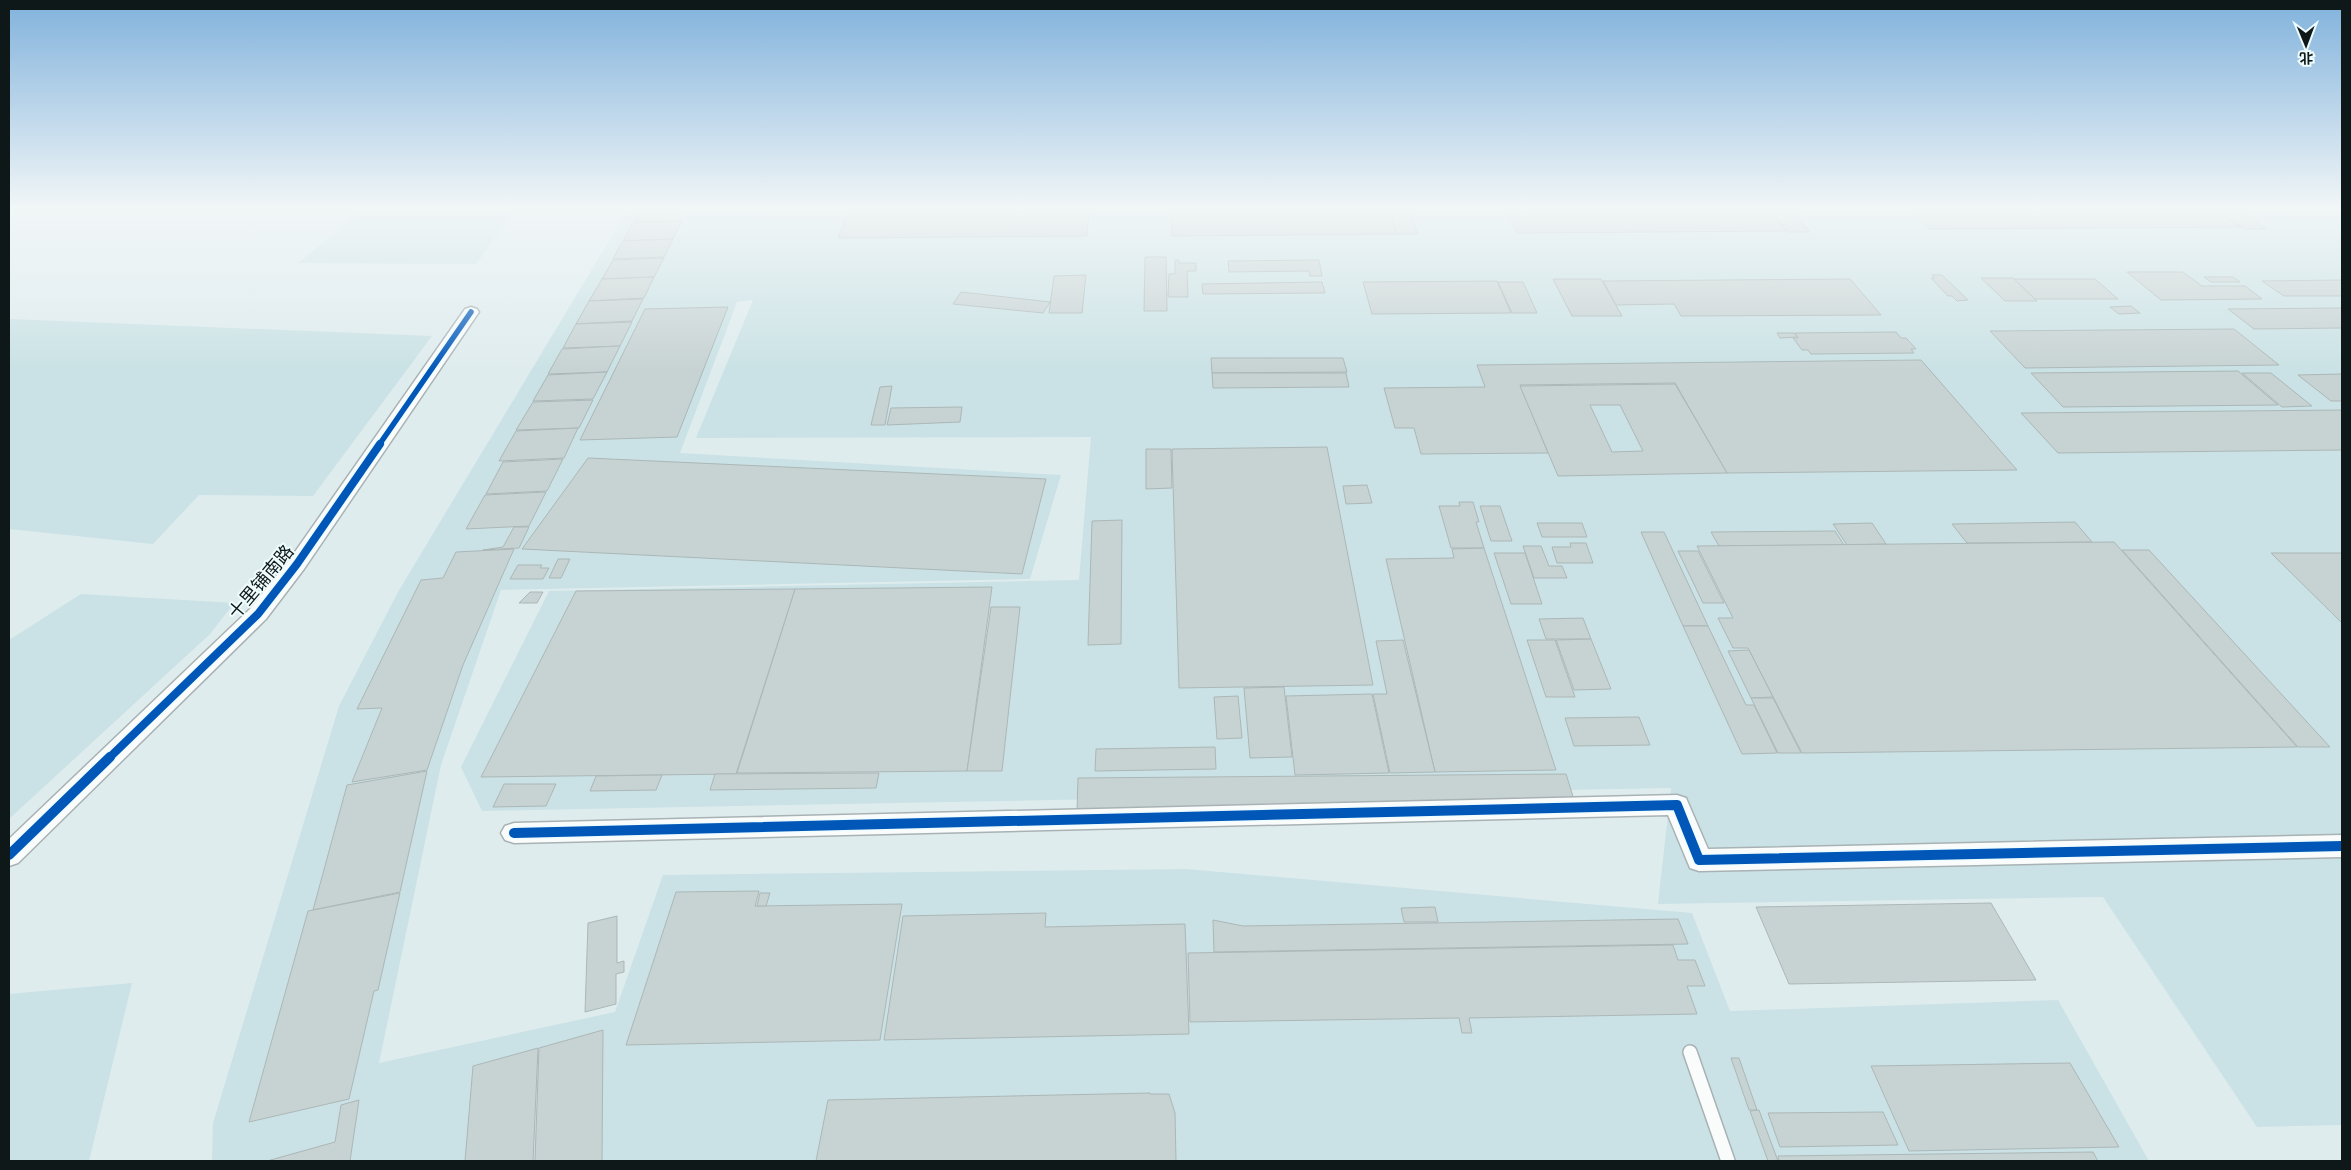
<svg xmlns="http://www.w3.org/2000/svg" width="2351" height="1170" viewBox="0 0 2351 1170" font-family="Commissioner,'Noto Sans SC',sans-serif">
<rect width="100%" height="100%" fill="#dfecee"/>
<!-- built -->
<g fill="#cae2e5">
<path d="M366 207H518L476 264 298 263Z"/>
<path d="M620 207H2342V1125L2257 1127 2103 897 1658 904 1671 788 482 811 461 767 549 591 1079 580 1091 437 696 438 753 300 737 302 680 453 1061 475 1030 579 501 590 441 765 379 1063 615 1012 663 875 1186 869 1692 913 1730 1011 2058 1000 2149 1161H212L213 1123 339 706 398 592 627 211Z"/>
<path d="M9 319 432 336 313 496 199 495 153 544 9 529Z"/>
<path d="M81 594 234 603 210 634 9 819V640Z"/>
<path d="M132 983 89 1161H9V994Z"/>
</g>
<!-- building -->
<g fill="#c7d2d2" stroke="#acb7b7" fill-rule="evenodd">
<path d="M642 207H672L682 221 634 222Z"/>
<path d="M1089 207 1087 236 838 238 850 208Z"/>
<path d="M1171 207H1388L1397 234 1172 236Z"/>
<path d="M1389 207H1408L1418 234H1397Z"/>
<path d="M1669 207H1684L1686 211H1671Z"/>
<path d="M1690 207H1712L1715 211H1693Z"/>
<path d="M1739 207H1758L1761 211H1742Z"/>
<path d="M1907 207H2212L2240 227 1930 229Z"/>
<path d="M2213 207H2235L2266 229H2244Z"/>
<path d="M1769 210H1791L1810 232H1788Z"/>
<path d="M1769 211 1786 231 1517 233 1507 212Z"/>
<path d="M682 221 673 239 623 241 633 223Z"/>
<path d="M673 239 664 257 613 259 623 241Z"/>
<path d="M1145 257H1166L1167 311H1144Z"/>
<path d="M664 258 654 277 602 279 613 260Z"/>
<path d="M1175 260H1179V263H1196V271H1187L1188 297H1168L1169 274H1175Z"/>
<path d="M1319 260 1322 276H1310L1309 271 1229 272 1228 261Z"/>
<path d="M2127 272H2183L2202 286H2245L2262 299 2161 300Z"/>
<path d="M1086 275 1082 313H1049L1054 276Z"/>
<path d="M1932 275H1942L1968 300 1957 301 1952 296H1948L1931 278H1935Z"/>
<path d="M654 277 644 298 589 301 602 279Z"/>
<path d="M2204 277H2233L2240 282H2211Z"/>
<path d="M1981 278H2013L2037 301H2005Z"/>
<path d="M1553 279H1601L1622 316H1572Z"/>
<path d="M1850 279 1881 315 1681 316 1674 304 1616 305 1603 281Z"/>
<path d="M2014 279H2095L2118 299H2035Z"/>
<path d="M2342 280V296H2284L2262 281Z"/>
<path d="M1497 281 1511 313 1372 314 1363 282Z"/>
<path d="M1322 282 1325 293 1203 294 1202 284Z"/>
<path d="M1498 282H1523L1537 313H1512Z"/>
<path d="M961 292 1050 302 1043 313 953 304Z"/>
<path d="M643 299 632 321 576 324 589 301Z"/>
<path d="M2131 306 2140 313 2119 314 2110 307Z"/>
<path d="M728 307 677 437 580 440 645 309Z"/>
<path d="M2342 308V328L2254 329 2228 309Z"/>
<path d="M632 322 620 346 563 348 576 324Z"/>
<path d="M2234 329 2279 365 2025 368 1990 331Z"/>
<path d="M1896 332 1901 338H1906L1916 349H1911L1914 353 1811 354 1808 350H1802L1793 338H1798L1795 333Z"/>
<path d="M1777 333H1794L1798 337 1780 338Z"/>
<path d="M620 346 607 372 548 374 562 349Z"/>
<path d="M1211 358H1343L1347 372 1212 373Z"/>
<path d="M1921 360 2017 470 1727 473 1675 383 1520 385 1548 453 1421 454 1414 428H1395L1384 388 1485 387 1477 365Z"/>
<path d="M2238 371 2278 405 2063 407 2031 373Z"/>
<path d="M607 372 593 399 533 401 548 375Z"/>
<path d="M1212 373H1346L1349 387 1213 388Z"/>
<path d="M2242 373H2271L2312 406 2282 407Z"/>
<path d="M2342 374V401H2331L2298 375Z"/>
<path d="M1675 384 1727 473 1558 476 1520 386ZM1590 405H1620L1643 451 1612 452Z"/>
<path d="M892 386 885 425H871L880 387Z"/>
<path d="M593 400 579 428 516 430 533 402Z"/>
<path d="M962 407 960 422 887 425 891 408Z"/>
<path d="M2342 410V450L2058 453 2021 413Z"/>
<path d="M578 428 564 458 499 461 516 431Z"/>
<path d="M1327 447 1373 685 1179 688 1172 449Z"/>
<path d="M1146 449H1171L1172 488 1146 489Z"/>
<path d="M588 458 1046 479 1022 574 522 549Z"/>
<path d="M563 459 547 491 486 494 503 462Z"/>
<path d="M1367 485 1372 503 1346 504 1343 486Z"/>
<path d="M546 492 529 526 466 529 485 495Z"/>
<path d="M1459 502H1473L1479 522H1476L1484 548H1451L1439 506H1460Z"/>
<path d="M1480 506H1500L1512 541H1491Z"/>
<path d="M1122 520 1121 644 1088 645 1092 521Z"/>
<path d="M2075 522 2092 542 1967 543 1952 524Z"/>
<path d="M1537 523H1582L1587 537H1542Z"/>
<path d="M1872 523 1886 544 1847 545 1833 524Z"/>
<path d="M514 527H529L519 548 483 550 503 547Z"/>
<path d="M1835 531 1844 545 1719 546 1711 532Z"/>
<path d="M1641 532H1664L1708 626H1683Z"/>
<path d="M2114 542 2297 747 1802 753 1748 648H1733L1718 618H1733L1697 546Z"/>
<path d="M1570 543H1586L1593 563H1557L1552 547H1571Z"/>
<path d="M1523 546H1541L1549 566H1562L1567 578H1534Z"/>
<path d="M1484 548 1556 770 1435 772 1386 559 1454 558 1452 549Z"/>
<path d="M514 549 463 665 427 770 352 782 382 708 357 709 421 580 443 578 456 552Z"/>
<path d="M2122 550H2149L2330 747H2298Z"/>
<path d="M1678 551H1698L1724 603H1703Z"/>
<path d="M1494 553H1525L1542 604H1511Z"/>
<path d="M2271 553H2342V623Z"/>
<path d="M558 559H570L561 578H549Z"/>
<path d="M518 565H542L540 568H549L543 579H510Z"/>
<path d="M992 587 967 771 737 773 795 589Z"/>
<path d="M795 589 736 774 481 777 576 591Z"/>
<path d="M530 592H543L537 603H519Z"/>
<path d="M991 607H1020L1002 771H967Z"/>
<path d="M1583 618 1591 639H1546L1539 619Z"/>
<path d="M1683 626H1708L1746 705H1754L1777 753 1742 754Z"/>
<path d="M1591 639 1611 689 1574 690 1556 640Z"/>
<path d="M1403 640 1435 772 1390 773 1373 694H1387L1376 641Z"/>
<path d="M1527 640H1555L1575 697H1546Z"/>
<path d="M1749 650 1773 697 1751 698 1728 651Z"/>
<path d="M1284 687 1292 757 1250 758 1244 688Z"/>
<path d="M1372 694 1389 773 1295 775 1286 696Z"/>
<path d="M1238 696 1242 738 1217 739 1214 697Z"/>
<path d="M1751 698H1773L1801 753H1778Z"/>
<path d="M1639 717 1650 745 1574 746 1565 718Z"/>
<path d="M1215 747 1216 769 1095 771 1096 749Z"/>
<path d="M427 771 400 892 313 910 347 785Z"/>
<path d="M879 773 876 788 710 790 715 774Z"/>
<path d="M1566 774 1576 806 1077 810 1078 778Z"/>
<path d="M662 775 656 790 590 791 596 776Z"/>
<path d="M504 784H556L546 806 493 807Z"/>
<path d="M759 891 755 906 902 904 880 1040 626 1045 676 892Z"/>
<path d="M400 893 378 990 374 991 349 1099 249 1122 308 911Z"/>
<path d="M760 893H770L766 906H757Z"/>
<path d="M1991 903 2036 980 1789 984 1756 907Z"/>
<path d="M1435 907 1438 922H1404L1401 908Z"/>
<path d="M1046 913 1045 927 1185 924 1189 1034 884 1040 903 916Z"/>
<path d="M617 916V963L624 961V972L616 974V1004L585 1012 588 923Z"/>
<path d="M1678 919 1688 944 1214 952 1213 920 1243 926Z"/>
<path d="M1673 945 1678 960H1695L1705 986H1687L1697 1014 1469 1018 1472 1033H1462L1459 1018 1190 1022 1188 953Z"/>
<path d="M603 1030 602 1161H535L539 1048Z"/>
<path d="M538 1048 533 1161H465L473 1066Z"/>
<path d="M1731 1058H1739L1757 1110H1749Z"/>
<path d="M2070 1063 2119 1147 1909 1151 1871 1066Z"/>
<path d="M1150 1093V1094H1169L1175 1113 1176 1161H816L828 1100Z"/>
<path d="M359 1100 350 1161H267L335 1142 341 1105Z"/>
<path d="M1759 1110 1778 1161H1768L1750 1111Z"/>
<path d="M1883 1112 1898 1145 1780 1147 1768 1113Z"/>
<path d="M2093 1152 2098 1161H1779L1778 1156Z"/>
</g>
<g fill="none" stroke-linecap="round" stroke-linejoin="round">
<!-- lane casing -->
<g stroke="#a8b2b4" stroke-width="16">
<path id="lane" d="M1690 1052 1728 1161"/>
</g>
<!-- street casing -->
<g stroke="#a8b2b4" stroke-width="3">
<g id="street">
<path d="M471 307 477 309 479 312 304 569 266 619 18 863 9 866V839L250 609 290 559 465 309Z"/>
<path d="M1677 795 1686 798 1708 849 2342 835V857L1699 871 1690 868 1668 815 514 843 505 840 501 833 505 826 514 823Z"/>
</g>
</g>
<!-- lane -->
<use href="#lane" stroke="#fafcfc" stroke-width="13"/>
<!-- street -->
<use href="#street" fill="#fafcfc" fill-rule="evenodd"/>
<!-- cycleway-far2 casing -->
<g stroke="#eefcfe" stroke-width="8">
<path id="cycleway-far2" d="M379 445 471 312"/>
</g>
<!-- cycleway-far1 casing -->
<g stroke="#eefcfe" stroke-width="11">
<path id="cycleway-far1" d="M109 758 258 614 297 564 380 444"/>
</g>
<!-- cycleway casing -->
<g stroke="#eefcfe" stroke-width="13">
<g id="cycleway">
<path d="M514 833 1677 805 1699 860 2342 846"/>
<path d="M9 855 110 757"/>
</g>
</g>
<!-- cycleway-far2 -->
<use href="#cycleway-far2" stroke="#0057b8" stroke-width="5.5"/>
<!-- cycleway-far1 -->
<use href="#cycleway-far1" stroke="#0057b8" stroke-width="8"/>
<!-- cycleway -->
<use href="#cycleway" stroke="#0057b8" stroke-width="10"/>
</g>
<!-- sky -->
<linearGradient id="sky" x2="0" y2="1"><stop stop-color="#81b2dc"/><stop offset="0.56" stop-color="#f1f6f7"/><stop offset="1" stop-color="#f1f6f7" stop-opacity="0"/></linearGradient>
<rect width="2351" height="371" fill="url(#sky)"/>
<g text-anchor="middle" stroke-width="4" stroke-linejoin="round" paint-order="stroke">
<!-- street labels -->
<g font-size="18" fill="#0f1819" stroke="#eefcfe">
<text transform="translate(261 582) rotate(-50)" y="6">十里铺南路</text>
</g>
</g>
<!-- border -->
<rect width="2351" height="1170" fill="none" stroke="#0f1819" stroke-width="20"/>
<!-- north arrow -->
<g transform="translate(2306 45) rotate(179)" stroke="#eefcfe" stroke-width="4" paint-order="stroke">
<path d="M0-4L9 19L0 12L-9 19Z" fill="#0f1819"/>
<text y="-8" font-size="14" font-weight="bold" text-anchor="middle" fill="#0f1819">北</text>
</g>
</svg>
